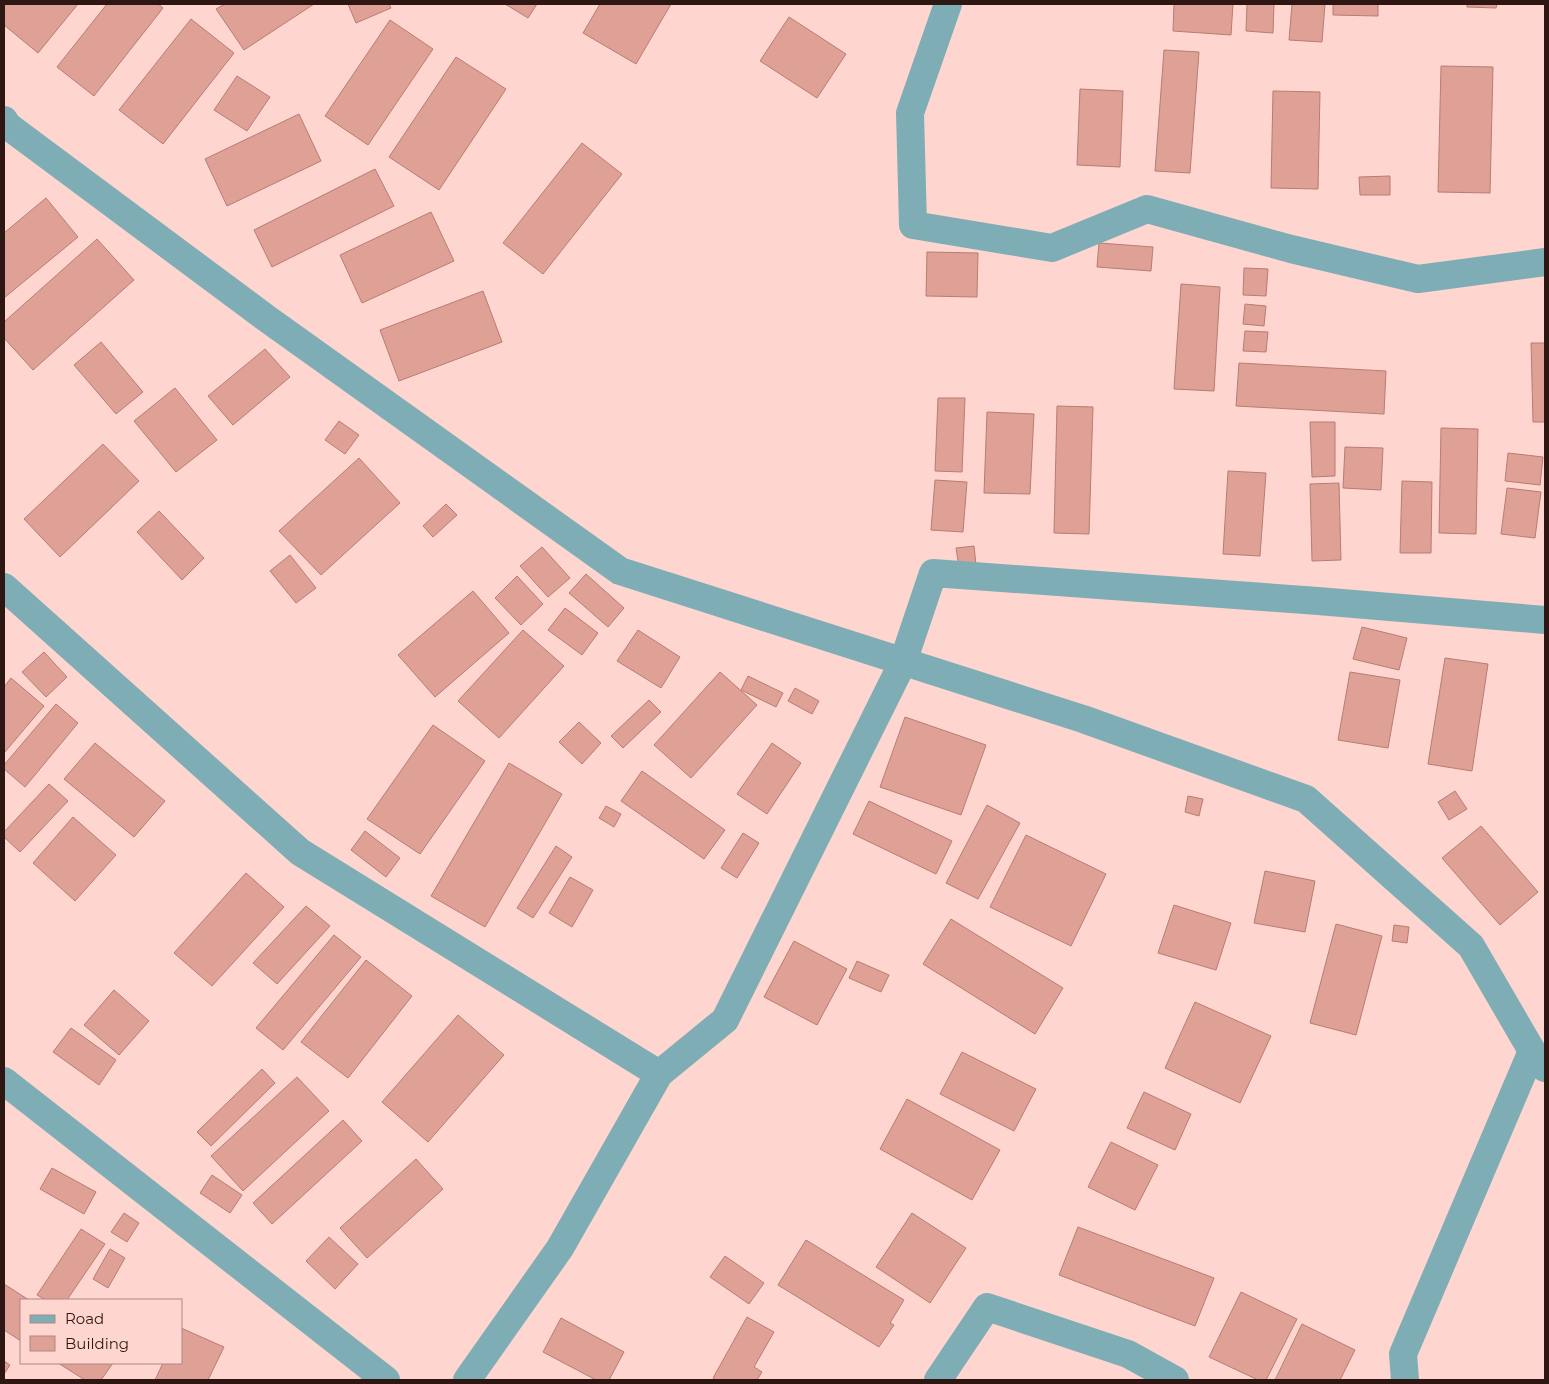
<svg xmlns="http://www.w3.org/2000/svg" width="1549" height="1384" viewBox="0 0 1549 1384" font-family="Montserrat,sans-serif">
<rect width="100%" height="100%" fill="#fed6cf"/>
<!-- building -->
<g fill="#dfa096" stroke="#b87c72">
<path d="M4 4H78L38 53 4 25Z"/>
<path d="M107 4H158L163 8 94 96 57 67Z"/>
<path d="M225 4H314L244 50 216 9Z"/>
<path d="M348 4H389L391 8 356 23Z"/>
<path d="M505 4H537L528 18Z"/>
<path d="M600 4H671L636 64 583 33Z"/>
<path d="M1174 4H1233L1231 35 1173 31Z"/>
<path d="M1247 4H1274L1273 33 1246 31Z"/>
<path d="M1292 4H1325L1322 42 1289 40Z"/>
<path d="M1333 4H1378V16L1333 15Z"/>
<path d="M1467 4H1497L1496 8 1467 7Z"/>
<path d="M789 17 846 54 817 98 760 61Z"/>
<path d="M191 19 234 53 163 144 119 110Z"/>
<path d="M390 20 433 49 368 145 325 116Z"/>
<path d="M1164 50 1199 52 1190 173 1155 171Z"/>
<path d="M456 57 506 89 439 190 389 157Z"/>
<path d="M1441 66 1493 67 1490 193 1438 192Z"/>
<path d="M237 76 270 97 247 131 214 110Z"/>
<path d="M1080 89 1123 91 1120 167 1077 165Z"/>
<path d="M1273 91 1320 92 1318 189 1271 188Z"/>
<path d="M299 114 321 161 227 206 205 159Z"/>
<path d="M582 143 622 174 543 274 503 243Z"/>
<path d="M375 169 394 206 272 267 254 230Z"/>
<path d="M1390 176V195H1360L1359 177Z"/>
<path d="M46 198 78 237 4 298V233Z"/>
<path d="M431 212 454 261 362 303 340 255Z"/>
<path d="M97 239 134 280 33 370 4 338V322Z"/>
<path d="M1099 243 1153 247 1151 271 1097 267Z"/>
<path d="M927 252 978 253 977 297 926 296Z"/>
<path d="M1244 268 1268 269 1266 296 1243 295Z"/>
<path d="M1181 284 1220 287 1214 391 1174 389Z"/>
<path d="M483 291 502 342 399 381 380 330Z"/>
<path d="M1245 304 1266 306 1264 326 1243 324Z"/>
<path d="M1245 331 1268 332 1266 352 1243 351Z"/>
<path d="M101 342 143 392 116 414 74 365Z"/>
<path d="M1531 343H1545V422H1533Z"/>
<path d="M265 349 290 377 233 425 208 396Z"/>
<path d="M1239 363 1386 371 1384 414 1236 406Z"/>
<path d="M175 388 217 440 176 472 134 421Z"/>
<path d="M938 398H965L962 472 935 471Z"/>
<path d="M1057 406 1093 407 1089 534 1054 533Z"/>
<path d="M987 412 1034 414 1030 494 984 493Z"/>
<path d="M339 421 359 435 345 454 325 440Z"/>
<path d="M1310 422H1335V476L1312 477Z"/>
<path d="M1441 428 1478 429 1476 534 1439 533Z"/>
<path d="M103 444 139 481 60 557 24 519Z"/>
<path d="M1345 447 1383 448 1381 490 1343 488Z"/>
<path d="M1508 453 1543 457 1540 485 1505 481Z"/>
<path d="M359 458 400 503 321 575 279 531Z"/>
<path d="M1228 471 1266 473 1260 556 1223 554Z"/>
<path d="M935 480 967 482 963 532 931 530Z"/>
<path d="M1402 481 1432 482 1431 553H1400Z"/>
<path d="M1339 483 1341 560 1312 561 1310 484Z"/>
<path d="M1507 488 1541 492 1535 538 1501 534Z"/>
<path d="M446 504 457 515 433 537 423 526Z"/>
<path d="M159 511 204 558 182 580 137 532Z"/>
<path d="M974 546 976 565 959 567 956 548Z"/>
<path d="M542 547 570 578 548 597 520 566Z"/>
<path d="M290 555 316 588 296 603 270 571Z"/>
<path d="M586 574 624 608 608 627 569 593Z"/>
<path d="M517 576 543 604 521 625 495 598Z"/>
<path d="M473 591 509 633 435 697 398 655Z"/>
<path d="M565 608 598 633 582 655 548 630Z"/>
<path d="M1362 627 1407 638 1399 670 1353 659Z"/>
<path d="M523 630 564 666 499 738 458 701Z"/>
<path d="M638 630 680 657 661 688 617 661Z"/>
<path d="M44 652 67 677 46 697 22 672Z"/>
<path d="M1445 658 1488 664 1472 771 1428 764Z"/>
<path d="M720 672 757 705 691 778 654 745Z"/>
<path d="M1350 672 1400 680 1388 748 1338 740Z"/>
<path d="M748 676 783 693 776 707 741 690Z"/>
<path d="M11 678 44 706 4 753V687Z"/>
<path d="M795 688 819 701 812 714 788 701Z"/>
<path d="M649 700 661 712 623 748 611 736Z"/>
<path d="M56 704 78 723 25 787 4 769V765Z"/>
<path d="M905 717 986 745 961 815 880 787Z"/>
<path d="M579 722 601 743 582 764 559 742Z"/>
<path d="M433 725 485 761 420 854 367 819Z"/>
<path d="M95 743 165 801 134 837 64 779Z"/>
<path d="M772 743 801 763 767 814 737 794Z"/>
<path d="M509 763 562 794 485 927 431 896Z"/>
<path d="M642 771 725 830 704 859 621 801Z"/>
<path d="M49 784 68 801 20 852 4 837V832Z"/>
<path d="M1455 791 1467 809 1449 820 1438 802Z"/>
<path d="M1188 796 1203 799 1199 816 1185 812Z"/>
<path d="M869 801 952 841 936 874 853 834Z"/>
<path d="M987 805 1020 823 978 899 946 883Z"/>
<path d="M606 806 621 814 614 827 599 818Z"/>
<path d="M73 817 116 855 75 901 33 863Z"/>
<path d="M1481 826 1538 892 1500 925 1442 858Z"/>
<path d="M365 831 400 858 386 877 351 850Z"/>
<path d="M743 833 759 843 737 878 721 868Z"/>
<path d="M1026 835 1106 874 1071 946 990 907Z"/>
<path d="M556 846 572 857 533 918 517 908Z"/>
<path d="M1265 871 1315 881 1305 932 1254 923Z"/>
<path d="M246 873 284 907 212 986 174 953Z"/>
<path d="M570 877 593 890 572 927 549 913Z"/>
<path d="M1174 905 1231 923 1216 970 1158 953Z"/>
<path d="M306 906 330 926 277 984 253 963Z"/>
<path d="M951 919 1063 988 1035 1034 923 964Z"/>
<path d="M1336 924 1382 936 1356 1035 1310 1023Z"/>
<path d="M1394 925 1409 927 1407 943 1392 941Z"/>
<path d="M334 935 361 957 283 1050 256 1028Z"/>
<path d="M794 941 847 969 817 1025 764 997Z"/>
<path d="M366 960 412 996 348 1078 301 1042Z"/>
<path d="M857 961 889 975 881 992 849 978Z"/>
<path d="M114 990 149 1021 119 1055 84 1025Z"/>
<path d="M1195 1002 1271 1036 1240 1103 1165 1068Z"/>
<path d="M458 1015 504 1055 428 1142 382 1102Z"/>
<path d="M71 1028 116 1060 99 1085 53 1052Z"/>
<path d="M962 1052 1036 1089 1014 1131 940 1094Z"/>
<path d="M262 1069 275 1083 211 1146 197 1132Z"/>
<path d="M297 1077 329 1111 243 1191 211 1156Z"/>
<path d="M1144 1092 1191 1114 1175 1150 1127 1128Z"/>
<path d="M907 1099 1000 1150 972 1200 880 1149Z"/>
<path d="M343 1120 362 1141 272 1224 253 1203Z"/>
<path d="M1111 1142 1158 1165 1135 1210 1088 1187Z"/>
<path d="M416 1159 443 1189 367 1258 340 1228Z"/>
<path d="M52 1168 96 1192 84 1214 40 1189Z"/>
<path d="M212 1175 242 1195 230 1213 200 1193Z"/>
<path d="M124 1213 139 1223 127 1242 111 1232Z"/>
<path d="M912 1213 966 1248 930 1303 876 1267Z"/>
<path d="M1078 1227 1214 1278 1195 1326 1059 1275Z"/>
<path d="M81 1229 105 1244 67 1300H46L37 1295Z"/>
<path d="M329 1237 358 1264 335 1289 306 1261Z"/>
<path d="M806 1240 904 1300 890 1323 894 1325 879 1347 778 1285Z"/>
<path d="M110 1249 125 1258 108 1288 93 1279Z"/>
<path d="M725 1256 764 1283 749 1304 710 1277Z"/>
<path d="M4 1284 29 1300H21V1341L4 1330Z"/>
<path d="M1241 1292 1297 1319 1266 1380H1258L1209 1357Z"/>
<path d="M747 1317 774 1332 754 1367 762 1372 757 1380H717L713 1378Z"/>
<path d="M561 1318 624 1352 609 1380H596L543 1352Z"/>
<path d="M1302 1324 1355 1350 1340 1380H1275Z"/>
<path d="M181 1328 224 1347 208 1380H155L163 1363H181Z"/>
<path d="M4 1361 10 1365 4 1374Z"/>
<path d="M58 1363H113L101 1380H85Z"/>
</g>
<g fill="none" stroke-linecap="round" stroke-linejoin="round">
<!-- minor -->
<g stroke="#7eadb5" stroke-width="28">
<path d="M948 4 910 113 913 225 1052 248 1147 209 1291 249 1418 279 1545 262"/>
<path d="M4 120 8 126 266 318 620 571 1083 719 1306 799 1471 946 1532 1051 1545 1068"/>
<path d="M4 587 300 852 659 1074"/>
<path d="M4 1081 386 1380"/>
<path d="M467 1380 560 1248 659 1074 725 1020 903 662 933 573 1318 601 1545 620"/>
<path d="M938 1380 987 1307 1128 1354 1175 1380"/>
<path d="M1405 1380 1403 1354 1532 1051"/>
</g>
</g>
<!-- border -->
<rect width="1549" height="1384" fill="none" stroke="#2e1713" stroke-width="10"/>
<!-- legend -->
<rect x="20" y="1299" width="162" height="65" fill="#fed6cf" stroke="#ab8a84"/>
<rect x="30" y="1315" width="25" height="8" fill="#7eadb5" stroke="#ab8a84"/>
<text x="65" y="1324" font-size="15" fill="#2e1713">Road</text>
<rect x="30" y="1336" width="25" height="15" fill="#dfa096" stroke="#ab8a84"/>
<text x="65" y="1349" font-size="15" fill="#2e1713">Building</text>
</svg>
